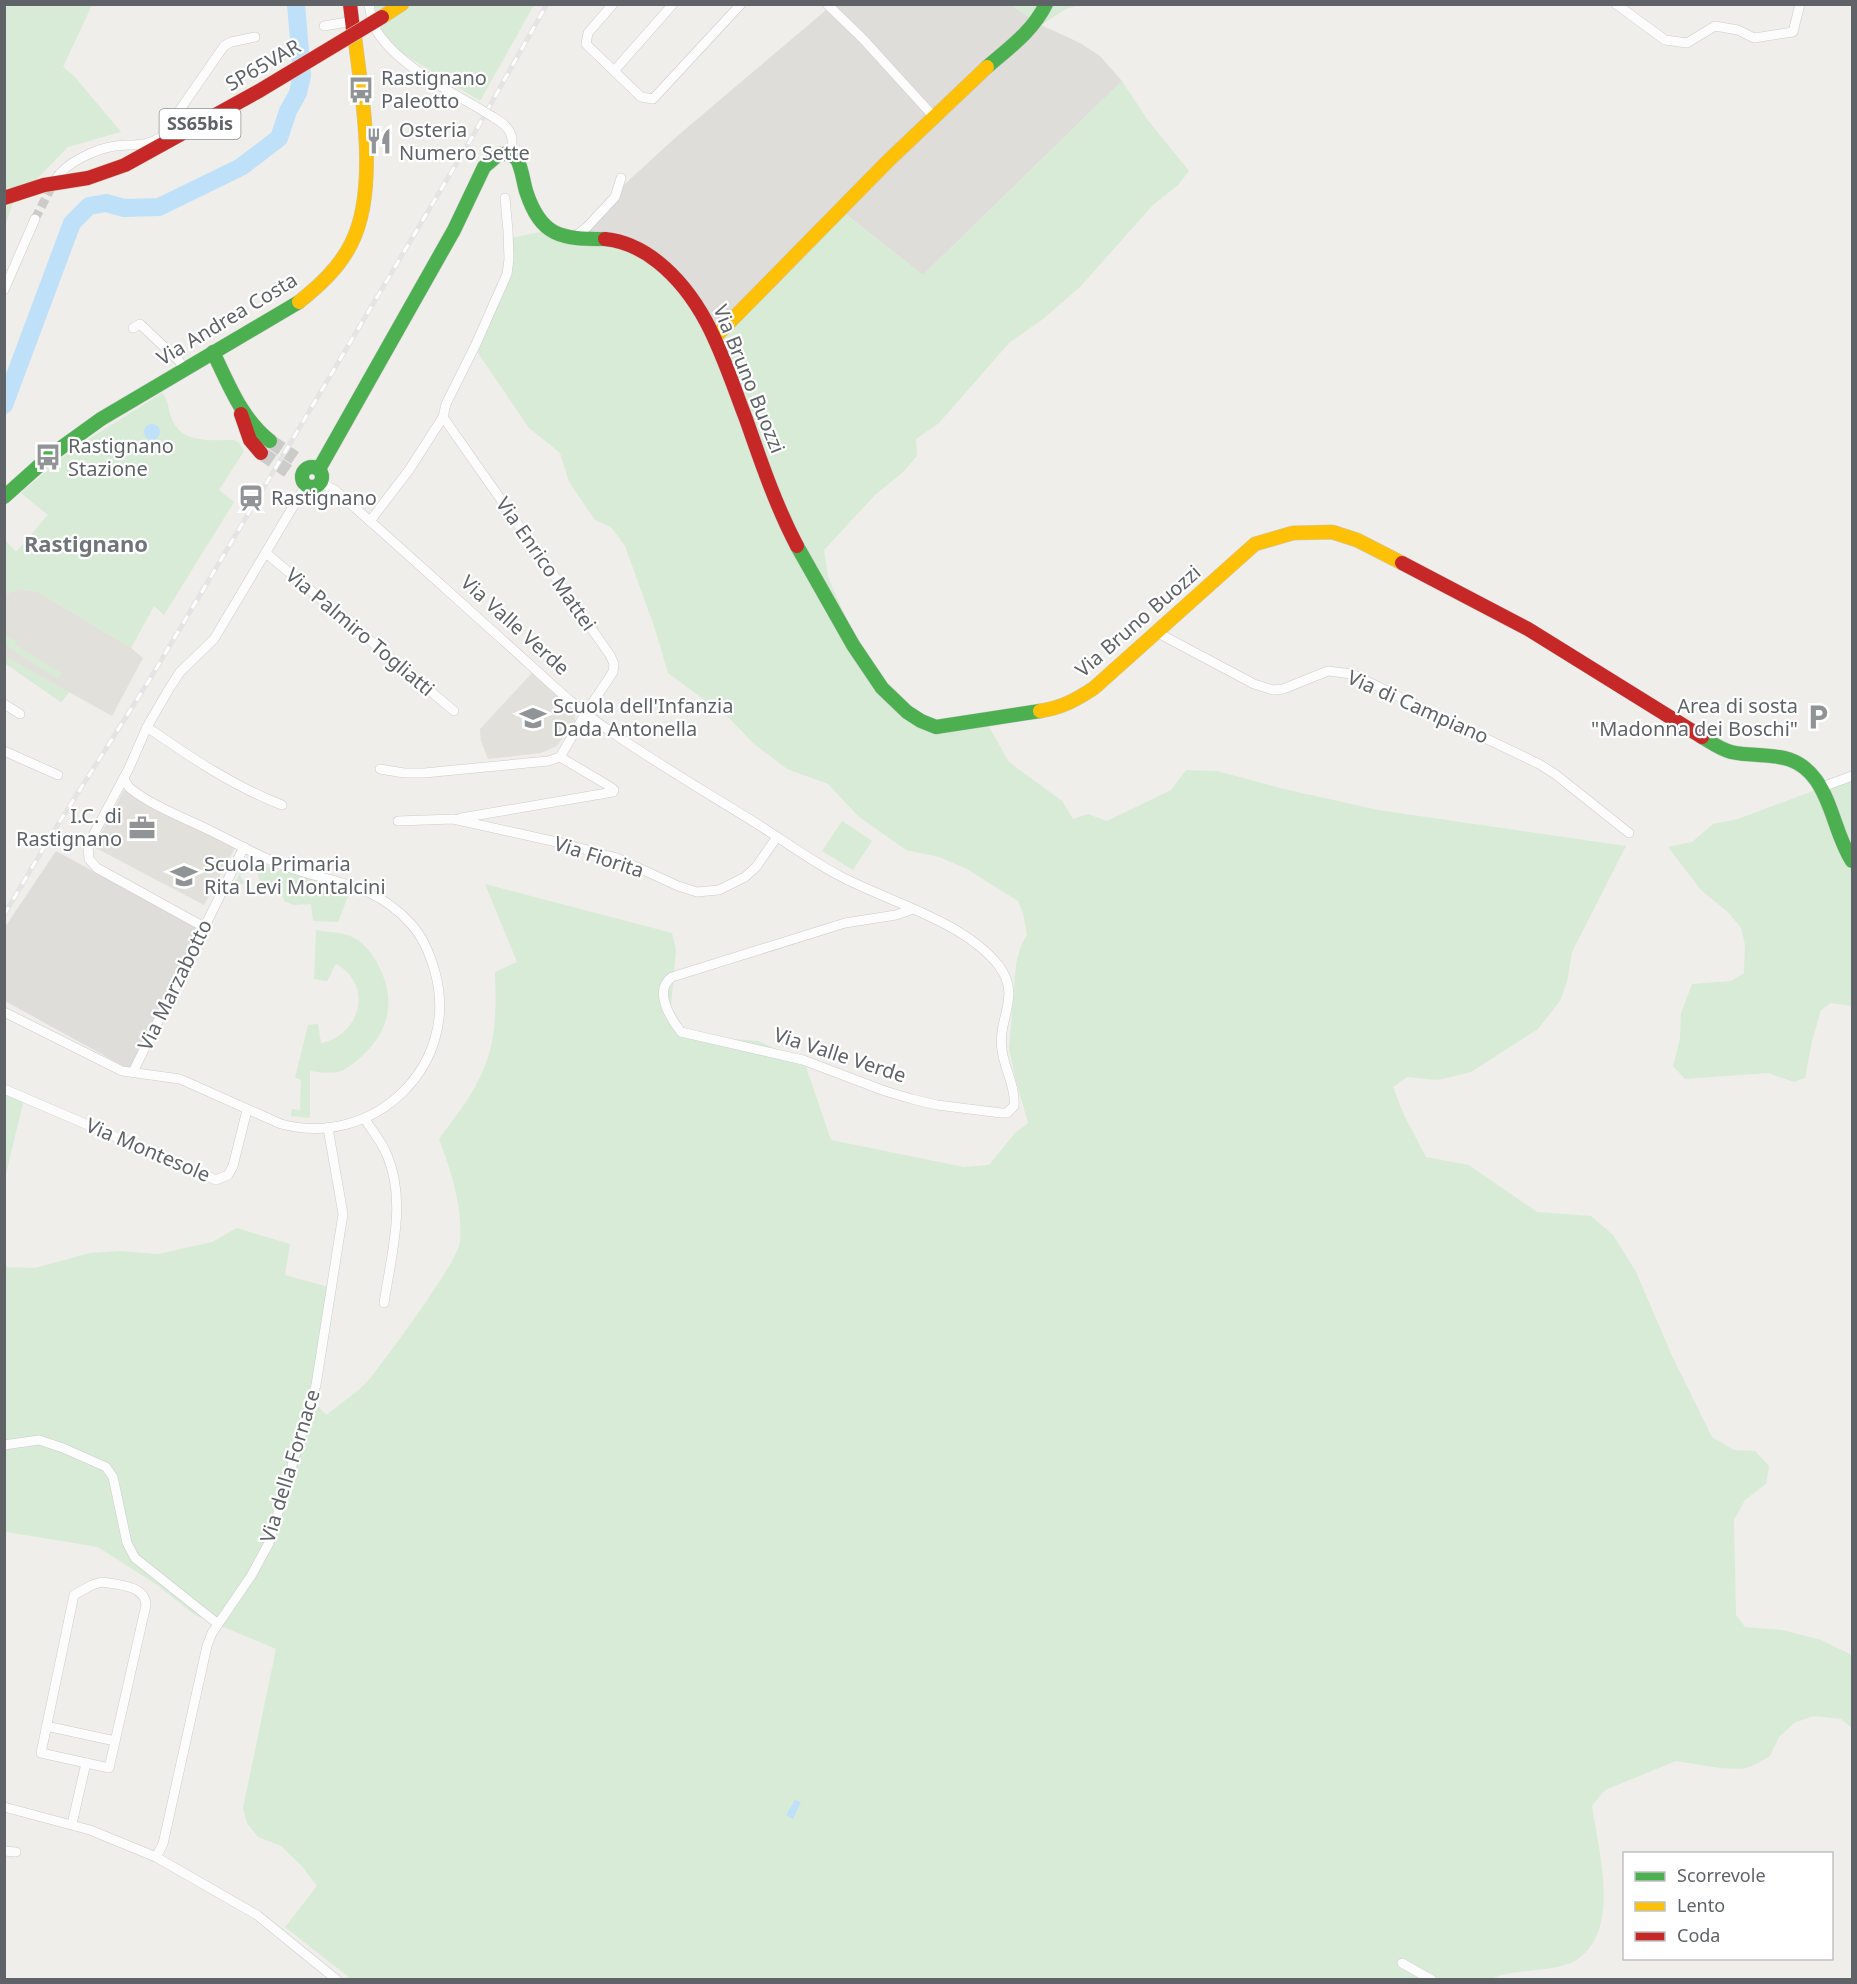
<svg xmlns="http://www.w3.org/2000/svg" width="1857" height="1984" viewBox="0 0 1857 1984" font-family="'Noto Sans',sans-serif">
<rect width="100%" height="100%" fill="#efeeea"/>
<!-- industrial -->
<g fill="#dfddda">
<path d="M832 5H1011L1041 25 1080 43 1100 56 1122 81 923 275 844 213 776 287 713 330 578 233 603 204 675 138Z"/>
<path d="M56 851 198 928 134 1072 5 1001V927Z"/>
</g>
<!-- education -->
<g fill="#e2e0da">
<path d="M19 589 38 592 131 648 143 658 112 716 69 692 61 702 5 663V594Z"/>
<path d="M532 673 574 709 575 721 557 746 541 753 488 759 481 741 480 729Z"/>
<path d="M124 790 235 848 204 905 94 847Z"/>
</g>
<!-- green -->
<g fill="#d8ebd6">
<path d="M5 5H92L63 67 74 76 121 132 68 147 13 203 5 226Z"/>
<path d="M372 5H534L480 101 392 47 375 25Z"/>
<path d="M1011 5H1079L1066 9 1041 25Z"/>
<path d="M1122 81 1147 119 1189 171 1178 185 1153 205 1081 286 1043 319 1009 343 939 423 916 439 917 456 903 472 875 495 824 550 828 577 858 645 904 706 922 719 943 724 984 718 1009 762 1062 801 1073 819 1088 814 1107 821 1171 790 1186 770 1217 771 1284 789 1378 810 1626 846 1572 952 1567 982 1560 1001 1538 1029 1471 1072 1438 1080 1407 1077 1393 1087 1404 1115 1426 1157 1469 1165 1537 1212 1591 1216 1613 1235 1636 1272 1673 1358 1712 1437 1734 1450 1755 1451 1769 1466 1766 1484 1745 1500 1734 1520 1736 1615 1745 1627 1782 1630 1821 1640 1852 1655V1728L1841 1719 1813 1716 1794 1723 1779 1737 1770 1756 1754 1765 1743 1769 1719 1768 1676 1761 1605 1790 1592 1806C1598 1848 1619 1921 1584 1954 1580 1957 1577 1961 1573 1962 1547 1973 1516 1968 1491 1979H351L285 1927 317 1886 301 1865 281 1846 258 1837 247 1823 243 1808 276 1649 195 1615 157 1585 98 1547 6 1532 4 1267 35 1268 90 1253 119 1251 158 1254 212 1242 237 1228 290 1244 285 1275 332 1288 312 1399 326 1415C341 1403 360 1391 372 1376 387 1357 459 1260 460 1242 463 1208 451 1170 439 1139 455 1117 474 1094 484 1068 497 1038 496 1004 495 972L517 962 485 884 672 933 676 950 671 1007 683 1027 705 1037 758 1041 804 1061 831 1140 964 1167 989 1165 1015 1133 1028 1123 1015 1077 1009 1049 1016 964 1021 946 1027 934 1023 913 1018 901 965 868 939 857 906 850 858 816 828 784 787 769 753 743 729 718 668 673 655 629 625 546 611 527 595 520 569 482 560 453 529 428 476 350 502 293 511 238 545 231 642 248 713 330 776 287 844 213 923 275Z"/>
<path d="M162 393C170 403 167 408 172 419 181 444 212 440 234 440L239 443 244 451 219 490 234 502 164 615 154 606 131 648 38 592 19 589 5 594V540L16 552 48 515 21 493 70 451Z"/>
<path d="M5 635 16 641 15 645 62 673 58 679 5 645Z"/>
<path d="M4 656H5L69 692 61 702 5 663Z"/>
<path d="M1852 778V1006L1831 1003 1821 1010 1812 1041 1805 1078 1794 1082 1768 1073 1685 1079 1673 1066 1680 1039 1681 1013 1692 984 1731 981 1744 973 1745 945 1741 928 1729 913 1701 890 1668 847 1692 842 1713 824 1738 819 1840 781Z"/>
<path d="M842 821 872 841 853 870 822 851Z"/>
<path d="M249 855 277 872 280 869 350 891 338 922 313 921 311 904 294 905 284 901 280 886 263 890 255 867 240 875 244 883 234 886Z"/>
<path d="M316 930C326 932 338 932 348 935 361 940 371 951 377 963 397 998 390 1031 361 1057 353 1064 347 1069 338 1072 328 1074 320 1072 310 1071V1118L291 1116 292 1109 300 1110 301 1080 295 1078 308 1025 318 1024 321 1043C361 1035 373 986 338 965L336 964 327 981 314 979Z"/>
<path d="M5 1086 25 1095 5 1178Z"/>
</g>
<!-- water -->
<g fill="#bfe0f9">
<circle cx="152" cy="432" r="8"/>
<path d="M795 1800 801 1802 793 1819 786 1815Z"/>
</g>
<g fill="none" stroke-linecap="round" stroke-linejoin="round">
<!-- river -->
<path stroke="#bfe0f9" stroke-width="18" d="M4 405 72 223 89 206 106 203 124 208 159 207 241 167 279 138 288 111 298 93 302 75 296 4"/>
<!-- street-tunnel -->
<path stroke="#cbcbca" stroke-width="9" stroke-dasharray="9 4.5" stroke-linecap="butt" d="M35 219 54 182"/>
<!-- secondary-tunnel -->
<g stroke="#cbcbca" stroke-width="14" stroke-dasharray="14 7" stroke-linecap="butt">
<path d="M270 441 295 458"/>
<path d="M261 453 288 471"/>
</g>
<!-- street casing -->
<g stroke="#cbcccc" stroke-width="10">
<g id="street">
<path d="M369 4 371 15"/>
<path d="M613 4 588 33 586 44 641 97 653 99 741 4"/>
<path d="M827 4 864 40 934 117"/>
<path d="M1616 4 1665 40 1687 43 1715 26 1738 30 1754 38 1793 32 1800 4"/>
<path d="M324 26 353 21"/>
<path d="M375 28C393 61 443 88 475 106"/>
<path d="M614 71 673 4"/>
<path d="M493 117C509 126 516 135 510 154"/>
<path d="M55 180C66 162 96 149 115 146 132 144 147 147 161 137L224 46 231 42 255 37"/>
<path d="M572 239 587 227 615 197 621 178"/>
<path d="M4 290 35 219"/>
<path d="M133 328 140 324 179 361 184 369"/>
<path d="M320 482 336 491C393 541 449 592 506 643 540 673 572 706 610 731 659 765 711 795 762 827 787 843 813 862 840 876 889 902 964 921 999 966 1022 997 997 1018 1002 1050 1004 1068 1016 1087 1014 1106L1007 1113H1001L937 1105 912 1099 885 1091 803 1060 681 1032C670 1018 653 990 672 977L845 923 896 915 913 909"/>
<path d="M370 521 409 470 443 417 446 404 476 344 507 274 509 259 508 231 505 198"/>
<path d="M266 553 454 711"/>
<path d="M1158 633 1254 684 1273 690 1283 689 1328 671 1352 674 1539 764 1555 774 1629 833"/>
<path d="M4 704 20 714"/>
<path d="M147 727C190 757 233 786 282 805"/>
<path d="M4 751 58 775"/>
<path d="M380 769 404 773H424L548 761 560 757 585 714 613 672 614 664 610 655 443 417"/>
<path d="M1822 787 1852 776"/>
<path d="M461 818 613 792 614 790 609 786 560 757"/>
<path d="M398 821 453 819 561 843 617 858 678 886 697 892 719 890 745 877 756 867 777 837"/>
<path d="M204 927 97 868 89 859 88 845 129 768 147 727 169 689 180 672 214 639 306 485"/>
<path d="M4 1012 122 1071 180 1079 281 1124C374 1149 461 1065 435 972 430 954 423 937 411 924 373 882 334 884 285 866 259 857 236 843 211 831 185 818 154 807 131 789 127 786 126 783 124 778"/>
<path d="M133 1072 244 847"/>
<path d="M4 1089 216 1180 228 1175 233 1166 247 1110"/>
<path d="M365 1119C372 1131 382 1142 387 1155 407 1201 391 1256 384 1303"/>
<path d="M4 1445 39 1440 63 1448 106 1467 113 1477 127 1543 135 1558 218 1624"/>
<path d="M102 1582C118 1585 145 1585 146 1605L109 1768 41 1753 74 1595 92 1585Z"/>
<path d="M46 1726 115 1741"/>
<path d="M4 1807 90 1830 156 1857 257 1915 337 1980"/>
<path d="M72 1824 86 1763"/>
<path d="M4 1851 16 1852"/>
<path d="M156 1857 163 1844 207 1646 212 1633 251 1576 269 1543 316 1385 343 1214 328 1128"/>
<path d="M1402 1963 1432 1980"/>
</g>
</g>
<!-- fast casing -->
<g stroke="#cacacb" stroke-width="15">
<g id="fast">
<path d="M987 67C1009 48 1033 31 1046 4"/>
<path d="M213 352C229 385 241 418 270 441"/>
<circle cx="312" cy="477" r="10"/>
<path d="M319 469 454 230 484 167 499 154H510L517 159C522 169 523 180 526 191 541 237 561 239 605 239"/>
<path d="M4 497 51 455 101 419 299 302"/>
<path d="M797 546 853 645 882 688 907 712 921 721 936 727 1040 711"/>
<path d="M1702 737C1712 743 1720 749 1731 752 1763 759 1793 748 1816 780 1833 804 1836 836 1852 861"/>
</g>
</g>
<!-- slow casing -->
<g stroke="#cacacb" stroke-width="15">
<g id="slow">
<path d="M382 17 402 4"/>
<path d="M299 302C319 286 339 268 351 244 379 190 362 97 355 39"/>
<path d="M715 337 889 160 987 67"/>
<path d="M1040 711C1061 708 1076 700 1094 688L1255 544 1293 533 1332 532 1357 540 1402 563"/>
</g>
</g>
<!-- jam casing -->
<g stroke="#cacacb" stroke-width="15">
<g id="jam">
<path d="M350 4 353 29"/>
<path d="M605 239C625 241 643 250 658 262 708 302 724 362 746 419 761 462 776 506 797 546"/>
<path d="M241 414 250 440 261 453"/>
<path d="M1402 563 1528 629 1702 737"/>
</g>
</g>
<!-- street -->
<use href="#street" stroke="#fdfcfc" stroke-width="9"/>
<!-- fast -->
<use href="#fast" stroke="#4caf50" stroke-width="14"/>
<!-- slow -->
<use href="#slow" stroke="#ffc107" stroke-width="14"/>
<!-- jam -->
<use href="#jam" stroke="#c62828" stroke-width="14"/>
<!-- rail casing -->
<g stroke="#e4e4e4" stroke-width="5">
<path id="rail" d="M4 915 50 837 150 679 474 134 547 4"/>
</g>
<!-- rail -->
<use href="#rail" stroke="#fff" stroke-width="3" stroke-dasharray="9" stroke-linecap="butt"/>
<!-- street-bridge casing -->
<g stroke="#cbcccc" stroke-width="10" stroke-linecap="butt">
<path id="street-bridge" d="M475 106 493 117"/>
</g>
<!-- jam-bridge casing -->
<g stroke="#d7ceb8" stroke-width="15" stroke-linecap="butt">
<path id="jam-bridge" d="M4 198 44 185 88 178 125 165 259 91 382 17"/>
</g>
<!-- street-bridge -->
<use href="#street-bridge" stroke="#fdfcfc" stroke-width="9"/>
<!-- jam-bridge -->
<use href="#jam-bridge" stroke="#c62828" stroke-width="14"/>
</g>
<!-- icons -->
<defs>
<g id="bus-bare" transform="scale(2.07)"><path d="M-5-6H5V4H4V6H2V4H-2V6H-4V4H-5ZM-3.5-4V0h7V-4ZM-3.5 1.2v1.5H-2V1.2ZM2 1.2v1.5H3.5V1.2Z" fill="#919496" stroke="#fff" stroke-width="2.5" paint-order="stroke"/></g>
<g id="restaurant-bare" transform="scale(2.07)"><path d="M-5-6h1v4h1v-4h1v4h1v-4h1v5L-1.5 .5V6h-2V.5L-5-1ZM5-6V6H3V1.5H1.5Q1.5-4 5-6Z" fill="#919496" stroke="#fff" stroke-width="2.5" paint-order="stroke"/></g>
<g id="station-bare" transform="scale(2.07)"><path d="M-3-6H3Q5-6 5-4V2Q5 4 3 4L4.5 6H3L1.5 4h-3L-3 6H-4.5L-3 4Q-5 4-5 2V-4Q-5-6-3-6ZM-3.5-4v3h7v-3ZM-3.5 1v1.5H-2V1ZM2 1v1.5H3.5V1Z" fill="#919496" stroke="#fff" stroke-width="2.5" paint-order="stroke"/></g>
<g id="parking-bare" transform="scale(2.07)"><path d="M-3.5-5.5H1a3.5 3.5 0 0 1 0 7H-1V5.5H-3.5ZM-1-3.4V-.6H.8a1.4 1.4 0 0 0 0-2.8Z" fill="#919496" stroke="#fff" stroke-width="2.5" paint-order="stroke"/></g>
<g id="school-bare" transform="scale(2.07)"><path d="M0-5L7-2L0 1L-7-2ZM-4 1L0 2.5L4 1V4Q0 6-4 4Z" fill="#919496" stroke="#fff" stroke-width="2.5" paint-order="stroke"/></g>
<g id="office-bare" transform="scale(2.07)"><path d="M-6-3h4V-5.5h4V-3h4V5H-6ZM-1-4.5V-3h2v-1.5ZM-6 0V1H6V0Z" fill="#919496" stroke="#fff" stroke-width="2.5" paint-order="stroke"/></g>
</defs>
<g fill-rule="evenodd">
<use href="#bus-bare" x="361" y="90"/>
<use href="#restaurant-bare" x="379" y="141"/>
<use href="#bus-bare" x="48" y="457"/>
<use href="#station-bare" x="251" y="498"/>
<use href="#parking-bare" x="1818" y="717"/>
<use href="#school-bare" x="533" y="718"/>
<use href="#office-bare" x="142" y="828"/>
<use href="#school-bare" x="184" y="876"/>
</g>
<g text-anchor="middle" stroke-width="4.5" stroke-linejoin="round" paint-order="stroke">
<!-- shield labels -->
<rect fill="#fff" stroke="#8f9295" stroke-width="1.5" x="159.5" y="109" width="81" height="30" rx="4.5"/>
<g font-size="18" font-weight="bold" fill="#5f6368">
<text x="200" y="130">SS65bis</text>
</g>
<!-- street labels -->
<g font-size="20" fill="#5f6368" stroke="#fff">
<text transform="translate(263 65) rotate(-30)" y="7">SP65VAR</text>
<text transform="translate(227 319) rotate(-31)" y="7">Via Andrea Costa</text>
<text transform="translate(749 379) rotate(68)" y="7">Via Bruno Buozzi</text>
<text transform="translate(546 564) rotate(55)" y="7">Via Enrico Mattei</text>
<text transform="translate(1138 621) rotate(-41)" y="7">Via Bruno Buozzi</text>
<text transform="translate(515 625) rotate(42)" y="7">Via Valle Verde</text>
<text transform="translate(360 632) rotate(40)" y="7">Via Palmiro Togliatti</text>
<text transform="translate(1418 707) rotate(24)" y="7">Via di Campiano</text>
<text transform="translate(599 857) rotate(18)" y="7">Via Fiorita</text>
<text transform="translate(175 985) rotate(-64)" y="7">Via Marzabotto</text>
<text transform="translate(840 1055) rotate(18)" y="7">Via Valle Verde</text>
<text transform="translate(148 1150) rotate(23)" y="7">Via Montesole</text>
<text transform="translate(290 1466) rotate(-73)" y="7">Via della Fornace</text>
</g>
<!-- poi labels -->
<g font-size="20" fill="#5f6368" stroke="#fff" text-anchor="start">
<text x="381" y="85">Rastignano<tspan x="381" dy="23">Paleotto</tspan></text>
<text x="399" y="137">Osteria<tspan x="399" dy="23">Numero Sette</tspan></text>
<text x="68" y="453">Rastignano<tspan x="68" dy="23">Stazione</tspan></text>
<text x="271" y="505">Rastignano</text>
<text x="553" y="713">Scuola dell'Infanzia<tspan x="553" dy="23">Dada Antonella</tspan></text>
<text x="1798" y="713" text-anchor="end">Area di sosta<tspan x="1798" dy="23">"Madonna dei Boschi"</tspan></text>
<text x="122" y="823" text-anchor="end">I.C. di<tspan x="122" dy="23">Rastignano</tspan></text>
<text x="204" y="871">Scuola Primaria<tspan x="204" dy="23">Rita Levi Montalcini</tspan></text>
</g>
<!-- quarter labels -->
<g font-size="22" font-weight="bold" fill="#70757a" stroke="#fff">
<text x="86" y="552">Rastignano</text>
</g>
</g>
<!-- border -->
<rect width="1857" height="1984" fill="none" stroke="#5f6368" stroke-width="12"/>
<!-- legend -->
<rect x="1623" y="1852" width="210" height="108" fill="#ffffff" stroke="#bfc1c3" stroke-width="1.5"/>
<rect x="1635" y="1872" width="30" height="9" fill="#4caf50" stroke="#bfc1c3" stroke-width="1.5"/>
<text x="1677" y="1882" font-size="18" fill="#5f6368">Scorrevole</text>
<rect x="1635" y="1902" width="30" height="9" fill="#ffc107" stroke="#bfc1c3" stroke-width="1.5"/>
<text x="1677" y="1912" font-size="18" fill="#5f6368">Lento</text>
<rect x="1635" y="1932" width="30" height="9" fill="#c62828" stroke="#bfc1c3" stroke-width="1.5"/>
<text x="1677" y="1942" font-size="18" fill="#5f6368">Coda</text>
</svg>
